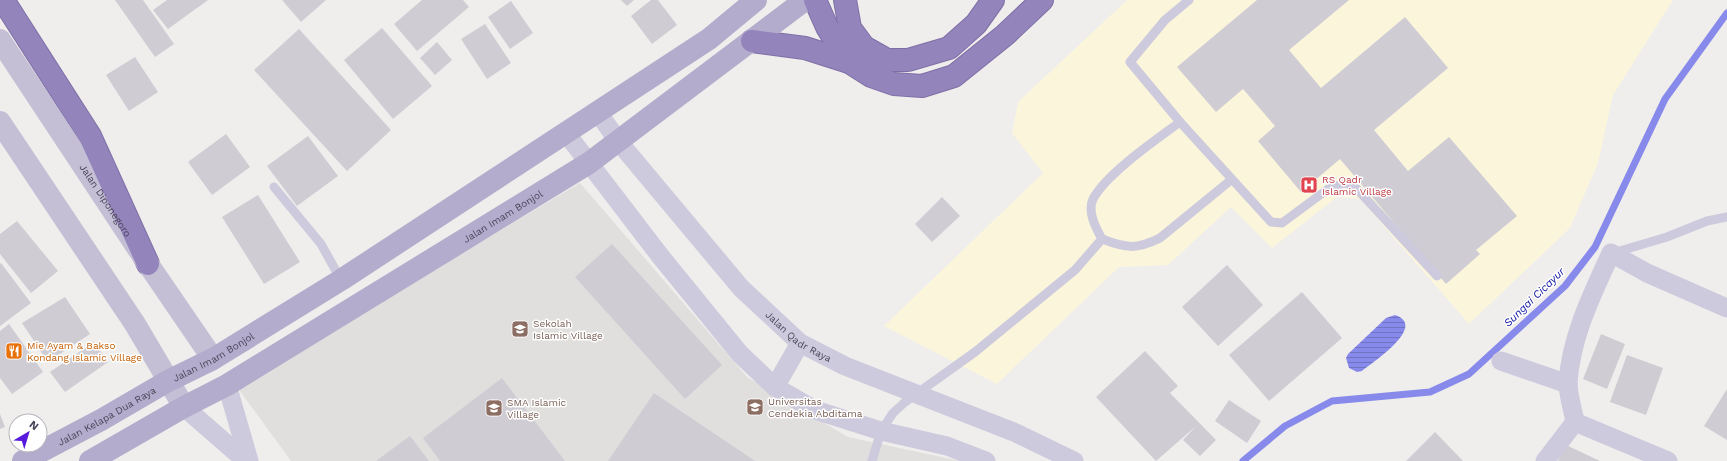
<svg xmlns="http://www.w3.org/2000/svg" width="1727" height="461" viewBox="0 0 1727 461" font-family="'Work Sans',sans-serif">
<defs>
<pattern id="water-rules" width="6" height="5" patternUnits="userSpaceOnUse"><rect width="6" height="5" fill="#878aeb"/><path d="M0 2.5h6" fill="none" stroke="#7073c1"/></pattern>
</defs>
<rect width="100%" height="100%" fill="#efeeec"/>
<!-- education -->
<path fill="#e0dfde" d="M580 183 747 377 848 437 960 461H291L237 387Z"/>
<!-- medical -->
<path fill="#faf5db" d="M1127 0H1673L1613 95 1598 163 1570 228 1469 324 1360 199 1337 197 1272 248 1231 207 1168 265 1119 267 997 384 884 326 1043 173 1012 133 1018 102Z"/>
<!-- water -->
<path fill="url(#water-rules)" d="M1395 315C1428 326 1373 362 1362 371L1357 372 1349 368 1346 358 1348 354 1386 318Z"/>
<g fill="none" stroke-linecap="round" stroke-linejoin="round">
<!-- stream -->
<path stroke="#878aeb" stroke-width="7" d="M1243 461 1285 426 1332 401 1430 392 1469 374 1565 286 1595 247 1665 99 1727 13"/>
</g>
<!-- building -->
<g fill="#cfccd4">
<path d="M115 0H143L174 44 155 57Z"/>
<path d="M167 0H208L168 29 153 10Z"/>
<path d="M282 0H326L301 22Z"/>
<path d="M422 0H463L469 7 417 51 394 24Z"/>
<path d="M621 0H634L627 6Z"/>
<path d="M651 0H658L677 25 652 44 631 16Z"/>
<path d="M1257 0H1349L1289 50 1321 88 1405 17 1448 68 1374 130 1408 171 1449 137 1517 216 1476 250 1480 254 1446 284 1340 159 1301 192 1258 141 1275 126 1243 89 1216 112 1177 67Z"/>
<path d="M511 1 533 33 510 49 488 17Z"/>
<path d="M485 24 511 63 487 79 461 39Z"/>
<path d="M382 28 432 86 393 119 344 60Z"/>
<path d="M299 29 391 130 347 171 254 70Z"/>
<path d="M437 42 452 60 435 75 420 58Z"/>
<path d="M135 57 158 92 129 111 106 75Z"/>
<path d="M226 134 250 167 212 195 188 162Z"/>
<path d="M308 136 338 176 297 206 267 166Z"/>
<path d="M258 195 300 262 264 284 222 217Z"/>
<path d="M942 197 960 216 932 242 915 224Z"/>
<path d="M17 221 58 271 31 293 0 254V234Z"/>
<path d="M612 244 722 365 685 399 575 277Z"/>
<path d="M1 263 31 303 0 326V264Z"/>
<path d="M1227 265 1263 305 1218 346 1182 307Z"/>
<path d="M1302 292 1342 338 1269 401 1229 355Z"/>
<path d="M65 297 90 334 48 362 22 323Z"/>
<path d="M9 324 43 372 12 394 0 378V331Z"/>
<path d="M1601 334 1625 344 1607 389 1583 379Z"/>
<path d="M94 342 108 362 65 392 50 372Z"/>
<path d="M1145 351 1178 386 1170 393 1216 440 1200 456 1183 440 1196 426 1156 461 1096 397Z"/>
<path d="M1627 355 1663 368 1646 415 1610 402Z"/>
<path d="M502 378 565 461H440L423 438Z"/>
<path d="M1727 389V440L1704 426Z"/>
<path d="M654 393 755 461H608Z"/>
<path d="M1229 400 1261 421 1247 443 1215 421Z"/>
<path d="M0 414 5 427 0 429Z"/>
<path d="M1435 432 1463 461H1406Z"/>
<path d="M410 436 429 461H376Z"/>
<path d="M1566 445 1600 461H1558Z"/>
</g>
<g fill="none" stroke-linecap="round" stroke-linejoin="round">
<!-- highway casing -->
<g stroke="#7f6fa7" stroke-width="24">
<g id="highway">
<path d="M3 0 90 136 148 264"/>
<path d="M815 0 827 27 849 62"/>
<path d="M845 0 850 28 864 47 887 60H908L949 48 976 24 993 0"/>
<path d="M752 41 805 48 849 62 871 76 894 84 922 86 954 76 1005 35 1042 0"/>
</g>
</g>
<!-- lane -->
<g stroke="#cecadd" stroke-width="9">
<path d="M1180 122 1271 222 1282 223 1328 189 1345 183 1356 188 1437 276"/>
<path d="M274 187 321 244 341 280"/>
<path d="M1102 239C1126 248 1136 250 1160 238L1231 180"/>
<path d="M1613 253 1667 237 1707 221 1727 217"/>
<path d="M872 461 881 431 893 413 905 402 975 352 1075 270 1102 239C1096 228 1087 212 1093 199 1107 173 1156 140 1180 122L1130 62 1165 20 1189 0"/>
</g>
<!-- street -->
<g stroke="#cecadd" stroke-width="19">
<path id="s1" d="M597 111 618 141 741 288 800 343 845 366 1016 433 1074 461"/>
<path d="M566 133 661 257 740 354 775 387 815 410 881 431 947 446 986 461"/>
<path d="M1501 361 1568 384"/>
<path d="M227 385 249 461"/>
<path d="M775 387 800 343"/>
<path d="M184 407 246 461"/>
<path d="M1575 422C1573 410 1568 395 1568 383 1571 336 1592 295 1611 253L1647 273 1727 308"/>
<path d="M1545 461 1575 422 1668 461"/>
</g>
<!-- secondary -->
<g stroke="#c5bfd6" stroke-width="22">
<path id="s2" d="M0 40 148 264 213 359"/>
<path d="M0 122 135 324 184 407"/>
</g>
<!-- primary -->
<g stroke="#b4accc" stroke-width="22">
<path id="s3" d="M23 461 101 420 168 381 213 359 341 280 709 39 756 0"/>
<path id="s4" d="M90 461 184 407 227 385 589 163 805 0"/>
</g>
<!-- highway -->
<use href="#highway" stroke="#9384bc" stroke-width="22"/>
</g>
<!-- icons -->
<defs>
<g id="hospital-square" transform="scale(0.9)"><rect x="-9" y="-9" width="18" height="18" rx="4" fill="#e0444e" stroke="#fff"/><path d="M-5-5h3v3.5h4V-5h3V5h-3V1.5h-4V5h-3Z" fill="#fff"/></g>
<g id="school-square" transform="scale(0.9)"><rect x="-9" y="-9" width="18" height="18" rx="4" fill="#8d6e63" stroke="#fff"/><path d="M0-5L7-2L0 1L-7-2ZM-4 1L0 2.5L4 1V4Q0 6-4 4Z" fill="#fff"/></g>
<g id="restaurant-square" transform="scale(0.9)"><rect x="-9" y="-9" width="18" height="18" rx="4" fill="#e8710a" stroke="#fff"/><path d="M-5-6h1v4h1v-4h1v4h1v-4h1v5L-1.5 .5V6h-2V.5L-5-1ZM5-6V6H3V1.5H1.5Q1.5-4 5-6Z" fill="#fff"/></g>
<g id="university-square" transform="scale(0.9)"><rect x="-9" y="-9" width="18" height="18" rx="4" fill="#8d6e63" stroke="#fff"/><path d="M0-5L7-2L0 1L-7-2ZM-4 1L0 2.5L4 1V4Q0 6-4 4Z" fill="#fff"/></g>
</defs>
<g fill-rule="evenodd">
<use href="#hospital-square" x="1309" y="185"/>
<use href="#school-square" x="520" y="329"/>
<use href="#restaurant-square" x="14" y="351"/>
<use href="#university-square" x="755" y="407"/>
<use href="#school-square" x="494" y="408"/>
</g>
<g text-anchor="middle" stroke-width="3" stroke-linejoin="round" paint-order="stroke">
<!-- health labels -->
<g font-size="10" fill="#be3a42" stroke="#fff" text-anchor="start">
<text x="1322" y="183">RS Qadr<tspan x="1322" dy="12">Islamic Village</tspan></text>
</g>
<!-- street labels -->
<g font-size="10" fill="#4a4559" stroke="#fff">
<text dy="4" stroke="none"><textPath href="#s2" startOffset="192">Jalan Diponegoro</textPath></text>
<text dy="4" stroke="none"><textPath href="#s4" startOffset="480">Jalan Imam Bonjol</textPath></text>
<text dy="4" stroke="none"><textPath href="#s1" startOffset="304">Jalan Qadr Raya</textPath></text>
<text dy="4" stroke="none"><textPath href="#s3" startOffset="217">Jalan Imam Bonjol</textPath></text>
<text dy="4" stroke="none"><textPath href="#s3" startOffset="95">Jalan Kelapa Dua Raya</textPath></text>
</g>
<!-- education labels -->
<g font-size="10" fill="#785e54" stroke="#fff" text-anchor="start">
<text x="533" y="327">Sekolah<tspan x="533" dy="12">Islamic Village</tspan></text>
<text x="768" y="405">Universitas<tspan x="768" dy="12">Cendekia Abditama</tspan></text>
<text x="507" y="406">SMA Islamic<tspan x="507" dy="12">Village</tspan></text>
</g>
<!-- food labels -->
<g font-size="10" fill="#c56008" stroke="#fff" text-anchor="start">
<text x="27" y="349">Mie Ayam &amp; Bakso<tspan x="27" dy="12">Kondang Islamic Village</tspan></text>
</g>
<!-- water labels -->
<g font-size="11" font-style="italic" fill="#0d12a4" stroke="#fff">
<text transform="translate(1534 297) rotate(-44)" y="4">Sungai Cicayur</text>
</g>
</g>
<!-- north arrow -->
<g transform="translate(28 433) rotate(38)"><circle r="19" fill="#ffffff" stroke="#b7b5bd"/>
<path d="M0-3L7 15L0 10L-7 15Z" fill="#571adc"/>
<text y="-6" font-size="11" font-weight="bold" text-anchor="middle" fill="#4a4559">N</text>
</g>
</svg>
